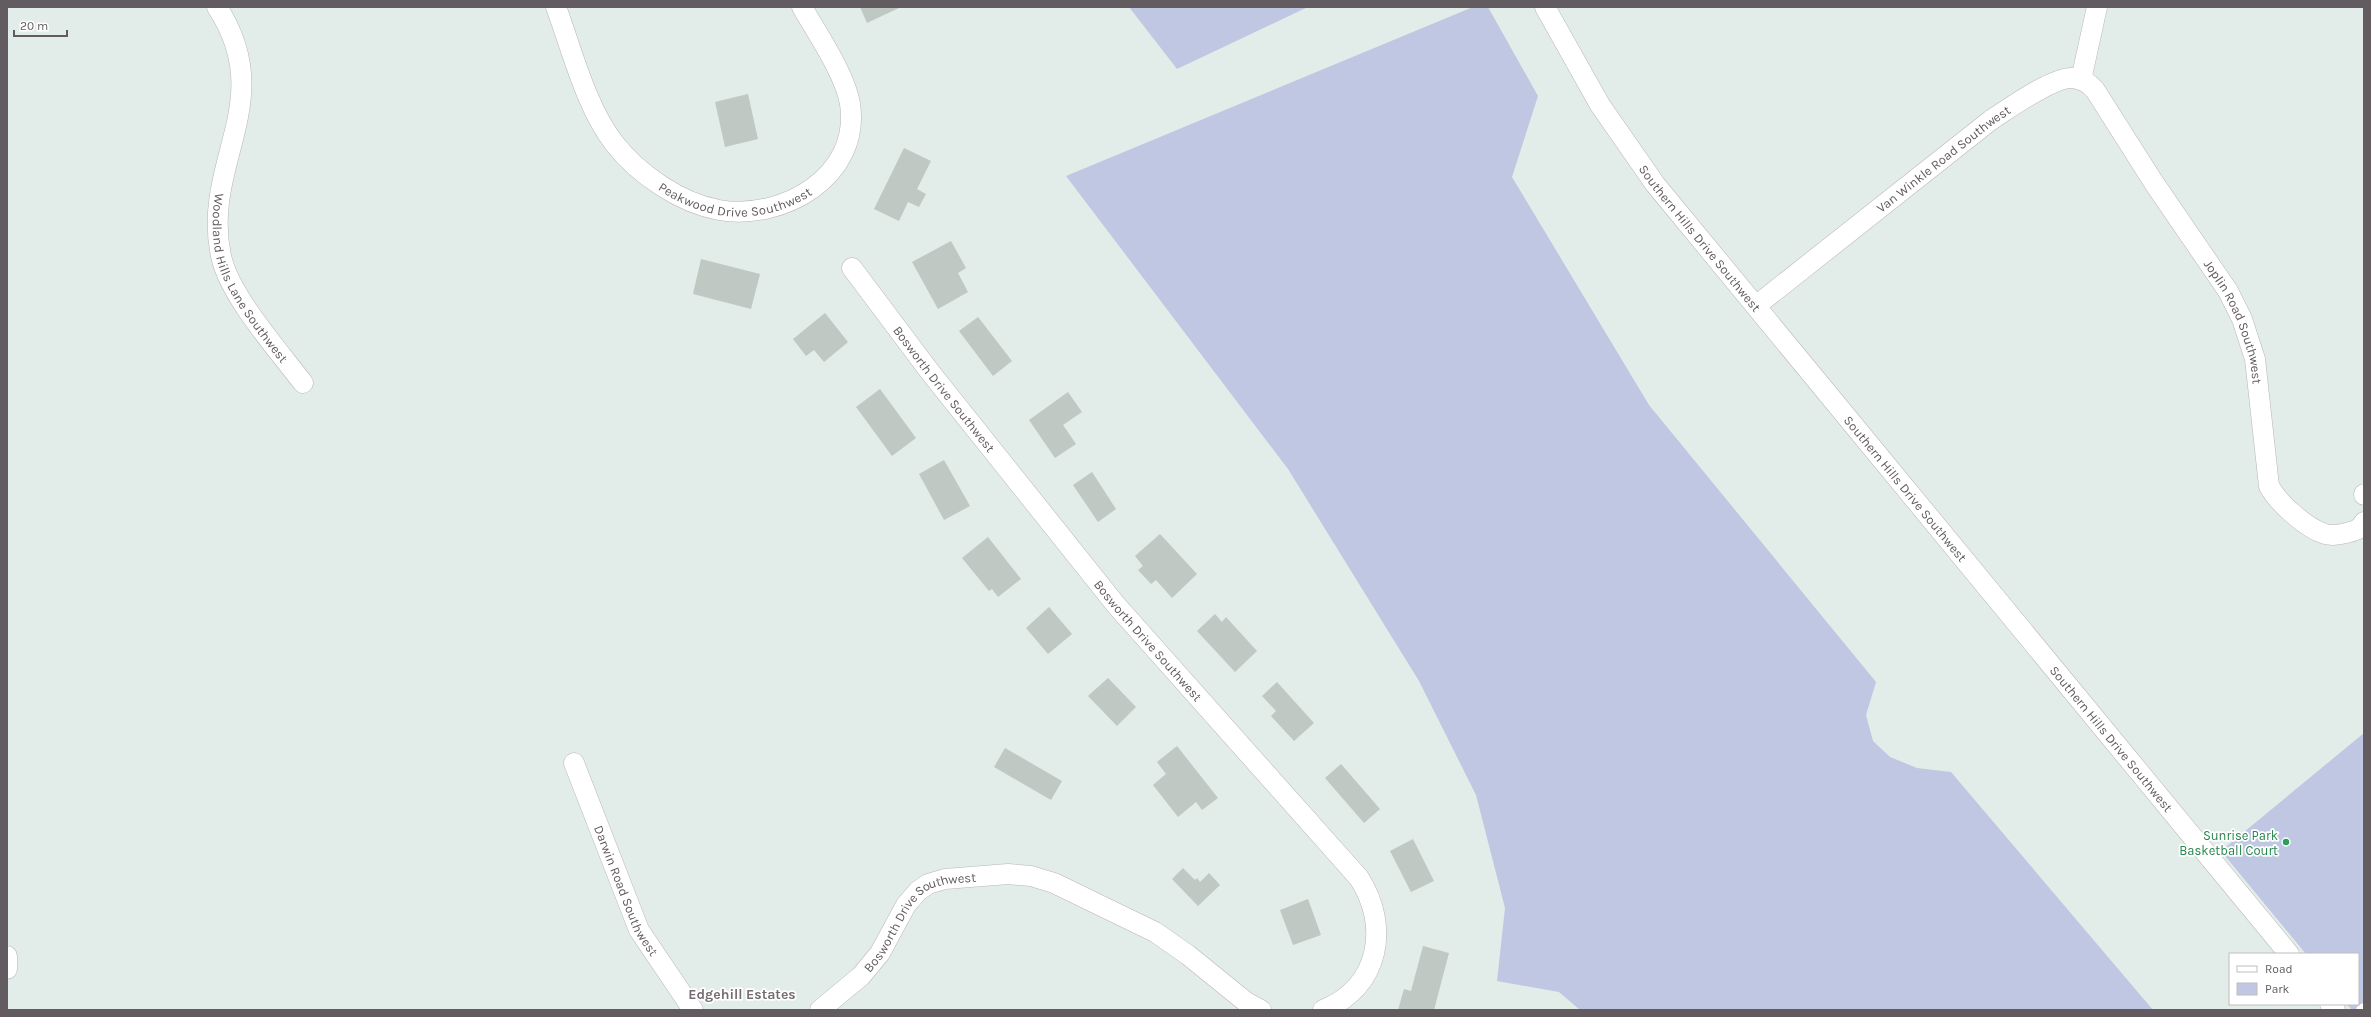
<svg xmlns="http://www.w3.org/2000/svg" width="2371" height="1017" viewBox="0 0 2371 1017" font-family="Karla,sans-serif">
<rect width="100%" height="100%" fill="#e2ece8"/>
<!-- green -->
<g fill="#c0c7e2">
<path d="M1129 7H1308L1177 69Z"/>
<path d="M1473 7H1488L1538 96 1512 177 1649 405 1876 682 1866 715 1873 741 1890 757 1917 768 1951 772 2153 1010H1580L1559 992 1497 981 1505 908 1476 795 1419 681 1288 469 1066 176Z"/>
<path d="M2364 733V1010H2352L2347 1004H2358V954H2306L2221 851Z"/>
</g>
<!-- building -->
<g fill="#bfc8c2">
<path d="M860 7H901L867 23Z"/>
<path d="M748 94 758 139 725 147 715 102Z"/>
<path d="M904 148 931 161 917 189 926 194 919 207 908 202 899 221 874 209Z"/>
<path d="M951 241 966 268 958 273 968 292 938 309 912 262Z"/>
<path d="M701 259 760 274 751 309 693 294Z"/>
<path d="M825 313 848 342 824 362 814 350 806 356 793 339Z"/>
<path d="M978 317 1012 361 993 376 959 331Z"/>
<path d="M880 389 916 438 892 456 856 407Z"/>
<path d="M1068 392 1082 412 1063 425 1076 444 1055 458 1029 420Z"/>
<path d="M944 460 970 506 944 520 919 474Z"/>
<path d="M1092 472 1116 509 1098 522 1073 485Z"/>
<path d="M1160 534 1197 574 1172 598 1156 580 1151 584 1138 570 1143 566 1135 556Z"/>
<path d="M988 537 1021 579 998 597 992 589 989 591 962 558Z"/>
<path d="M1049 607 1072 634 1048 654 1026 628Z"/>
<path d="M1215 614 1222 622 1226 617 1257 651 1235 672 1197 631Z"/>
<path d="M1108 678 1136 707 1117 726 1088 696Z"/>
<path d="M1277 682 1314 723 1294 741 1271 716 1276 711 1262 696Z"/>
<path d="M1177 746 1218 798 1202 810 1196 802 1178 817 1153 785 1166 774 1157 762Z"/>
<path d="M1005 748 1062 781 1051 800 994 767Z"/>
<path d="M1341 764 1380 809 1364 823 1325 778Z"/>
<path d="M1413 839 1434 881 1411 892 1390 851Z"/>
<path d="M1183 868 1195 880 1197 878 1200 882 1209 873 1220 885 1198 906 1172 879Z"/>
<path d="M1308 899 1321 935 1293 945 1280 910Z"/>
<path d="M1423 946 1449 953 1434 1010H1398L1404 989 1411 991Z"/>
</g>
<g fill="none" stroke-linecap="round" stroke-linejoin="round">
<!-- lane casing -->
<g stroke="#bcb5b9" stroke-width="11">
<path id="lane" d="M2361 1010 2364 1008"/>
</g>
<!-- street casing -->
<g stroke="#bcb5b9" stroke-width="21">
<g id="street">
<path id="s1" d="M217 7C279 102 201 162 221 256 229 295 278 350 303 383"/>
<path id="s2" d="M556 7C572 50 586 107 614 143 638 174 680 203 719 210 783 221 861 176 850 104 846 76 817 33 802 7"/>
<path id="s3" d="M1545 7 1600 105 1655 184 2289 954"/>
<path d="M2081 80 2097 7"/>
<path id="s4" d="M852 268 930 372 1116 605 1359 878C1390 926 1380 987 1323 1010"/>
<path id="s5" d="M1757 305 1991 120C2008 109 2054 76 2073 78 2082 79 2090 84 2095 90L2154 183 2228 291 2242 319 2255 359 2269 486C2278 503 2306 528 2325 534 2332 536 2339 535 2346 533 2354 531 2360 530 2364 522"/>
<path d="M2364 494V495"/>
<path id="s6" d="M574 763 639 930 693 1010"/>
<path d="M7 956V969"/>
<path d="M2330 1004 2335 1010"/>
<path id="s7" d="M820 1010 861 976 880 953 906 905 918 891 928 884 945 879 1008 874 1031 876 1054 883 1155 932 1188 955 1246 1002 1261 1010"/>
</g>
</g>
<!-- lane -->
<use href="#lane" stroke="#fff" stroke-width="10"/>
<!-- street -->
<use href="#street" stroke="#fff" stroke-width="20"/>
</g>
<!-- markers -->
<circle fill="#2e9e5b" stroke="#fff" stroke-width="1.5" cx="2286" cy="842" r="4"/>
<g text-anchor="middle" stroke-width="3.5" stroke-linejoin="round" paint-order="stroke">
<!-- street labels -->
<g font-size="13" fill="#625b60" stroke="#fff">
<text dy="5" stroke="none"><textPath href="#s5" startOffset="237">Van Winkle Road Southwest</textPath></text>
<text dy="5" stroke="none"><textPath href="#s2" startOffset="291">Peakwood Drive Southwest</textPath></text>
<text dy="5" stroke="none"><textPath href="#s3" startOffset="279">Southern Hills Drive Southwest</textPath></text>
<text dy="5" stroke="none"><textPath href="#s1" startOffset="287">Woodland Hills Lane Southwest</textPath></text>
<text dy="5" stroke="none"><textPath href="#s5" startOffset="689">Joplin Road Southwest</textPath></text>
<text dy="5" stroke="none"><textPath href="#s4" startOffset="152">Bosworth Drive Southwest</textPath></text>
<text dy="5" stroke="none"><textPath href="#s3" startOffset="603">Southern Hills Drive Southwest</textPath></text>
<text dy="5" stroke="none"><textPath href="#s4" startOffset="476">Bosworth Drive Southwest</textPath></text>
<text dy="5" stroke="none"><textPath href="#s3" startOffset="927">Southern Hills Drive Southwest</textPath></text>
<text dy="5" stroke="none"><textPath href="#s6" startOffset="138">Darwin Road Southwest</textPath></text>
<text dy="5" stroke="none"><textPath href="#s7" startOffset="139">Bosworth Drive Southwest</textPath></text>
</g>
<!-- leisure labels -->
<g font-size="13" fill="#27864d" stroke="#fff" text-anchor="end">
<text x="2278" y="840">Sunrise Park<tspan x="2278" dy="15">Basketball Court</tspan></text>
</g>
<!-- neighbourhood labels -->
<g font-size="14" font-weight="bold" fill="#746c72" stroke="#fff">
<text x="742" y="999">Edgehill Estates</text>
</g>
</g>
<!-- border -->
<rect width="2371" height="1017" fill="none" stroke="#625b60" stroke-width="16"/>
<!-- legend -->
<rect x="2229" y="953" width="130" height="52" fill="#ffffff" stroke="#c0bdbf"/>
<rect x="2237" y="966" width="20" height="6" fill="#ffffff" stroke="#c0bdbf"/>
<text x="2265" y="973" font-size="12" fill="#625b60">Road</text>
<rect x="2237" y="983" width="20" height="12" fill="#c0c7e2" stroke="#c0bdbf"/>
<text x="2265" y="993" font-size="12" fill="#625b60">Park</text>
<!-- scale -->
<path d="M14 30v6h53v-6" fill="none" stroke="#625b60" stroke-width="2"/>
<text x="20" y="30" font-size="12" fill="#625b60" stroke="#ffffff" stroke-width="3" paint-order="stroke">20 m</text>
</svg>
